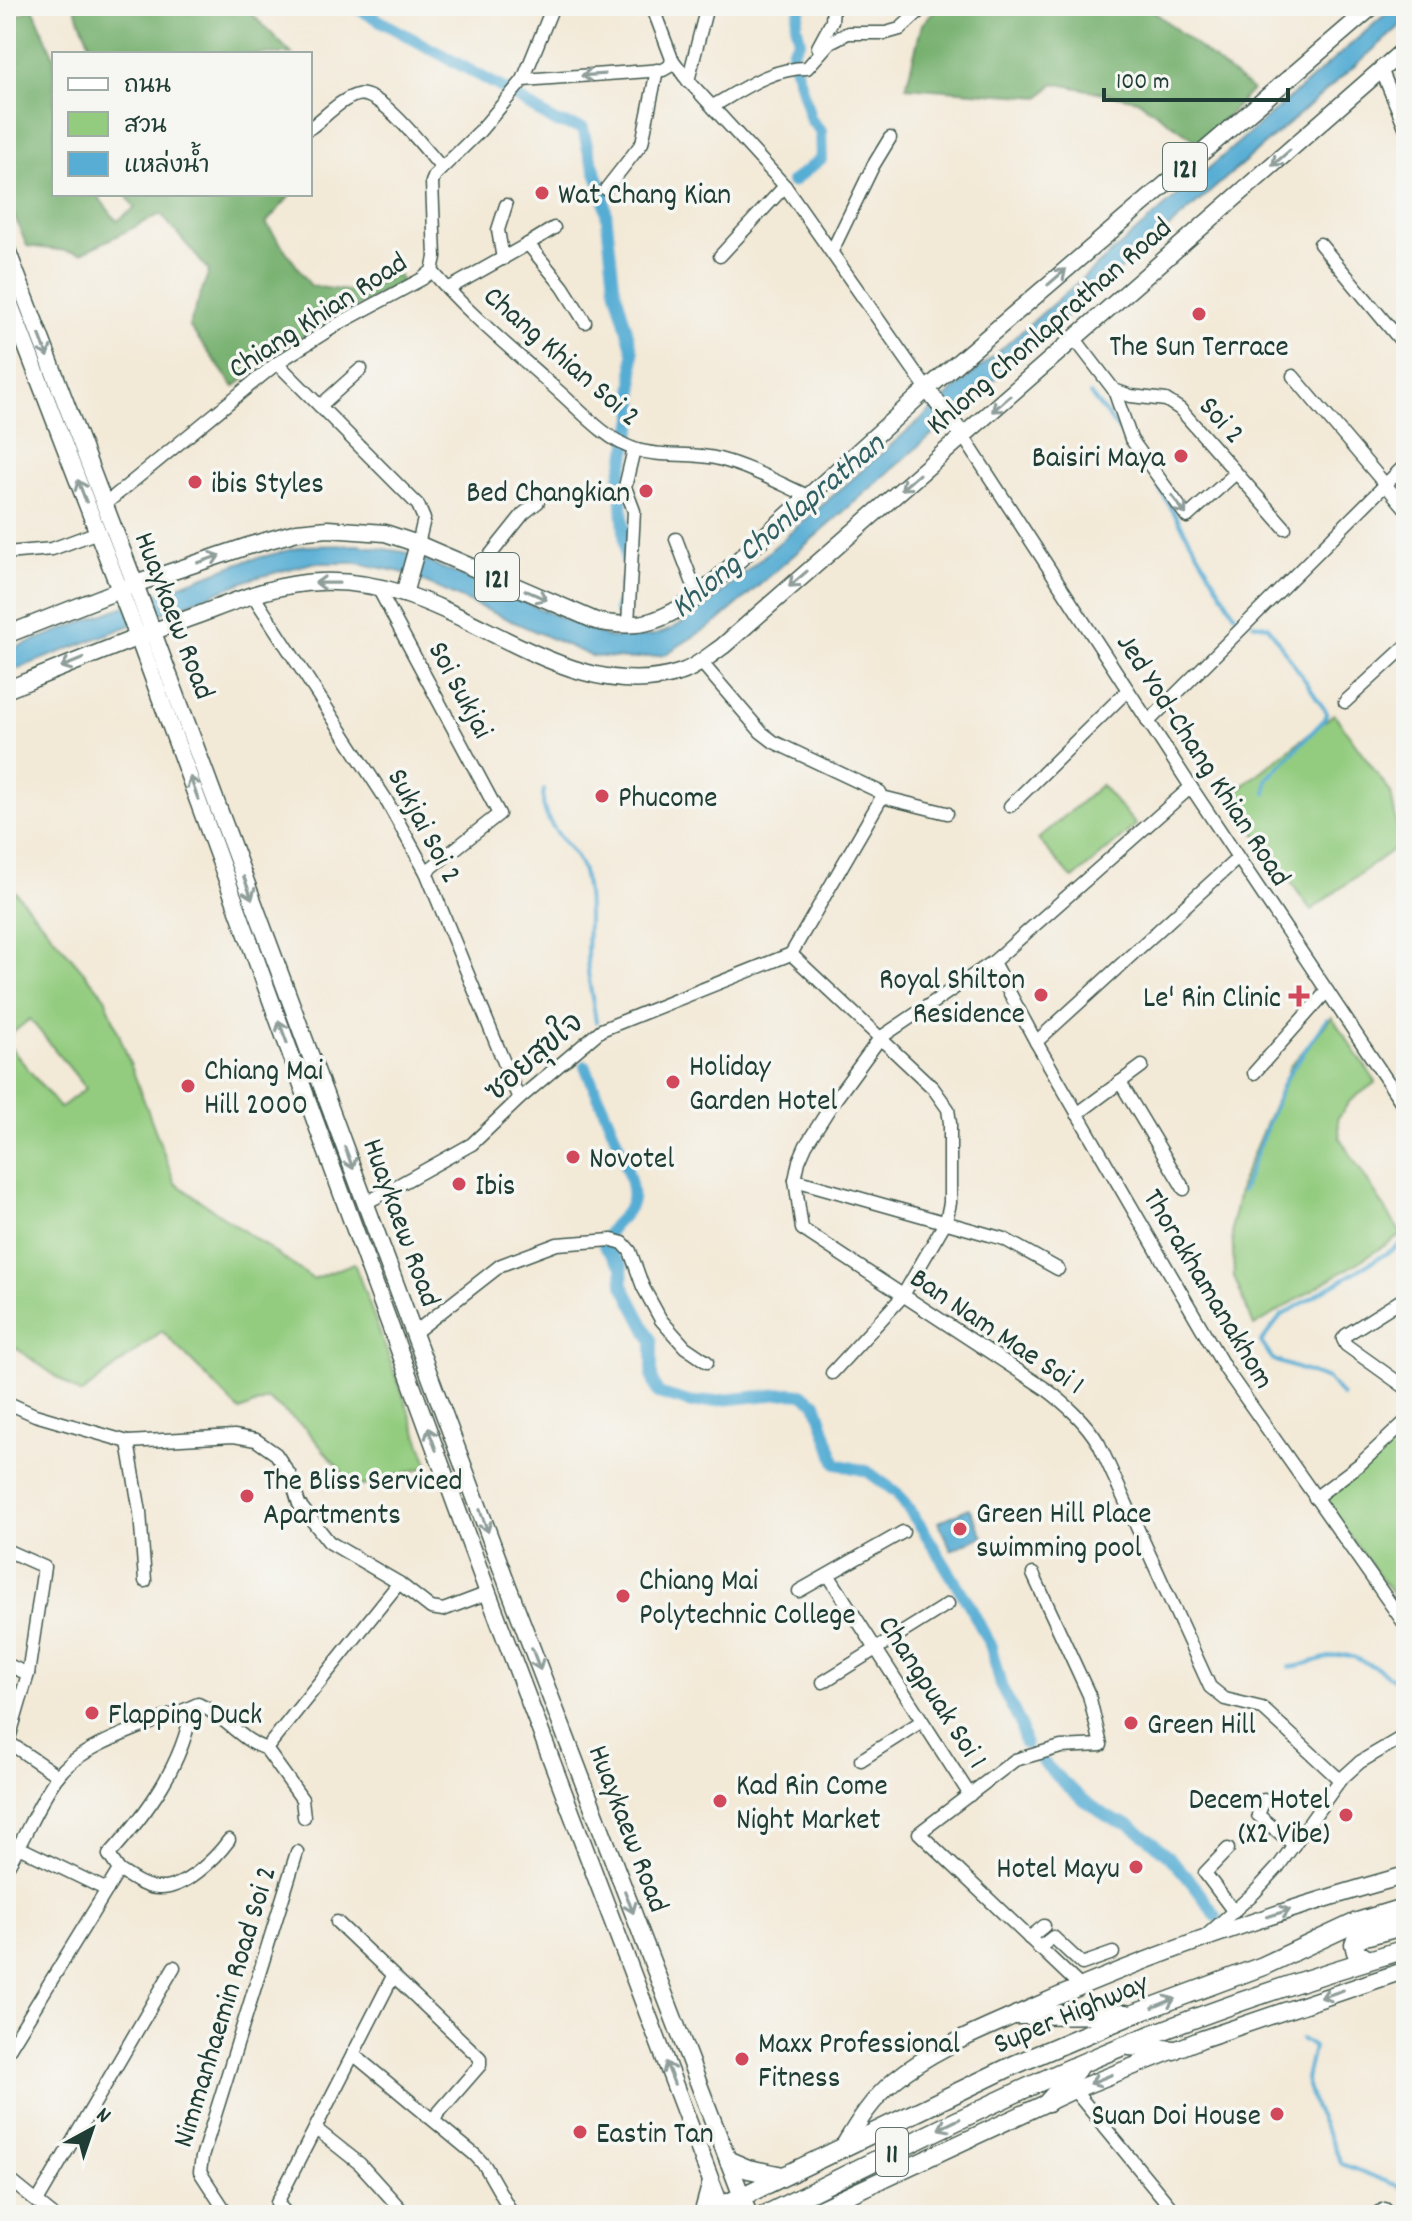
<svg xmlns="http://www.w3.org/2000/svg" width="1412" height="2221" viewBox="0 0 1412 2221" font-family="Dekko,'Playpen Sans Thai',sans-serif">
<rect width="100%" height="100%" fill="#f6f6f2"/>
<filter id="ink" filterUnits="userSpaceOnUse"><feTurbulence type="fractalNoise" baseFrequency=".0125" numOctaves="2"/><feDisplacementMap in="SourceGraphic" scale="16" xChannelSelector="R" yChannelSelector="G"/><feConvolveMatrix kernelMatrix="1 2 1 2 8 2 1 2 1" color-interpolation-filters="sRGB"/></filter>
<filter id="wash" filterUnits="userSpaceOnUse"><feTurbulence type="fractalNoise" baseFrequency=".006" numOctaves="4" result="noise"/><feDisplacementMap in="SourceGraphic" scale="32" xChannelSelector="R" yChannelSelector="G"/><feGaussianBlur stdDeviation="1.8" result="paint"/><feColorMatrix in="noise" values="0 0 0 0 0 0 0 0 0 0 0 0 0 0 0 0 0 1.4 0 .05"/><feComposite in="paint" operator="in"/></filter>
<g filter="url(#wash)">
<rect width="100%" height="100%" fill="#f3e9d7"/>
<!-- green -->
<g fill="#93cc7f" stroke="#59845a" stroke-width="2">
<path d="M1334 714 1391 793 1400 844 1311 910 1229 797Z"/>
<path d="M1101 785 1136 825 1073 879 1038 839Z"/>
<path d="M6 881 105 997 175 1183 313 1279 354 1263 429 1466 355 1488 306 1429 268 1399 240 1411 162 1331 81 1394 6 1341V1042L60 1108 86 1088 30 1019 6 1038Z"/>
<path d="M1332 1017 1376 1082 1350 1101 1338 1118 1340 1138 1402 1235 1254 1326 1234 1277 1232 1224 1241 1182 1290 1066Z"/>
<path d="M1406 1430V1613L1323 1499 1363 1468Z"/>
</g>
<!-- forest -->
<g fill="#76b06e" stroke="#4a7651" stroke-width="2">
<path d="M74 6H254L249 11 292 54H94Z"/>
<path d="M939 6H1147L1252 90 1201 144 1137 100 1054 83 1040 97 906 87 922 24Z"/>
<path d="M33 8 54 57V194H96L117 221 135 208 125 194H238L240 197 244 194H288L289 197 266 223 311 286 355 292 397 273 402 282 301 338 234 387 189 326 209 271 161 214 82 253 27 246 6 196V21Z"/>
</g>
<!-- water -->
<g fill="#57add4" stroke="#3b7584" stroke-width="2">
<path d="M1395 6H1406V21L717 622 664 655 629 659 591 656 401 572 357 563H312L251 579 6 673V651L242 562 305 546 357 545 404 552 607 637C653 640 667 635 703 609Z"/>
<path d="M969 1508 983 1536 951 1550 938 1522Z"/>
</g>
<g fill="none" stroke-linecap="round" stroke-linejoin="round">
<!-- stream -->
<g stroke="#57add4" stroke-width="4">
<path d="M1090 394 1126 439"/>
<path d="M1158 486 1235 615"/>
<path d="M1253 624 1268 626 1327 713 1323 721 1267 779 1266 793"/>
<path d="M544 790C536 824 574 843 583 872 591 902 587 930 587 960 588 980 593 1001 596 1022"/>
<path d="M1242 1191 1285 1079 1327 1019"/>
<path d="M1342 1396 1328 1379 1273 1360 1261 1342 1281 1316 1402 1244"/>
<path d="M1289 1667C1308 1667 1325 1654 1344 1655 1358 1656 1404 1680 1405 1696 1405 1709 1397 1721 1398 1734"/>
<path d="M1301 2039 1313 2047 1306 2079 1314 2106 1342 2164 1406 2189"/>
</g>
<!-- canal -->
<g stroke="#57add4" stroke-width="12">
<path d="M353 6 504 89 555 122 583 128 588 150 604 194 614 284 633 352 634 419 620 477 626 560"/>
<path d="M795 66 792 51 800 40 796 24 801 6"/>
<path d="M792 182 822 158 821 131 811 120 796 69"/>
<path d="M619 611 624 597 625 583"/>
<path d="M585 1066C595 1091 637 1177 632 1200 628 1219 608 1222 604 1246L622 1266 623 1285 652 1341V1377L658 1393 692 1403 791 1393 802 1394 816 1403 836 1464 867 1471 897 1493 922 1528 970 1606 991 1647 1001 1686 1020 1723 1025 1744"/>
<path d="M1042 1761C1062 1782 1088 1806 1114 1820 1120 1823 1126 1822 1131 1826 1166 1848 1193 1882 1216 1916"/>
</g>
</g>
</g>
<g filter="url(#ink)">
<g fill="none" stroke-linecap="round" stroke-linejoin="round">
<!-- minor casing -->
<g stroke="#3f574c" stroke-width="15">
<g id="minor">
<path d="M652 6 672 59 685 77 785 186 927 389"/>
<path d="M818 47 832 21 833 6"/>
<path d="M1381 69 1406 129"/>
<path d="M523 80 663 70 670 66 672 59"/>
<path d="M688 81 707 6"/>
<path d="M713 106C743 89 771 68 807 68L830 42 848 33H886L900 29 925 6"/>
<path d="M310 128C324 118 341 99 357 95 381 89 426 151 442 168"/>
<path d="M606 189 642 143 657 70"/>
<path d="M528 244 554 228"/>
<path d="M1320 244 1406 347"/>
<path d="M832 251 873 166 890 138"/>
<path d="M720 256 785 186"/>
<path d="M503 259 498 230 506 205"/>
<path d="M432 271C468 314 514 351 556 389 579 409 605 439 634 449 661 458 692 452 719 459 750 467 781 484 810 497"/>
<path d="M448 289 528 244 563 287 585 322"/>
<path d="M1075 339 1114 390 1131 396 1166 400 1180 409 1285 528"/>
<path d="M277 363 418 505 424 519 418 544"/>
<path d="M1293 376 1406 509"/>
<path d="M1114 390 1131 439 1187 517 1236 473"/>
<path d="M320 406 361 369"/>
<path d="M963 436 1191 787 1406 1109"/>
<path d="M105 504 277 363 340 323 422 279 432 271 435 257 432 182 435 175 480 131 523 80 553 6"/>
<path d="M676 539 692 581 701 594"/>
<path d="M6 553 52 549 98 532"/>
<path d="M479 569 523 514 538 502"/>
<path d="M378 588 499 814 426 872"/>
<path d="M253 595 385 798 426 872 519 1099"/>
<path d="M628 625 634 511 625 487 634 449"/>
<path d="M701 662 761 732 774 742 880 792 882 797 791 954"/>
<path d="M1345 702 1406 646"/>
<path d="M1148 722 1406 464"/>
<path d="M1191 787 993 962 880 1038 832 1104 806 1145 799 1161 795 1180 802 1229 1046 1389C1067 1405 1085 1421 1099 1444L1210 1687 1225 1699 1262 1708 1340 1780"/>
<path d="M882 797 947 813"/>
<path d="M1010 806 1128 690"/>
<path d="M791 954 933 1088 948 1109 950 1123V1203L946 1221 902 1297 832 1373"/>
<path d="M993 962 1036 1042 1226 1370 1406 1626"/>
<path d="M1036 1042 1238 858"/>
<path d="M1254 1073 1327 991"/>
<path d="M1120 1082 1184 1189"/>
<path d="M1077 1114 1142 1066"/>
<path d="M795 1180 1004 1239 1058 1269"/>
<path d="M366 1203 472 1144 519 1099 601 1030 791 954"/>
<path d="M1406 1297 1346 1335 1343 1339 1346 1345 1406 1388"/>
<path d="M414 1333 501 1265 557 1244 612 1240 623 1243 630 1251 643 1287 661 1320 685 1347 707 1362"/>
<path d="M6 1402 35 1415 128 1442 234 1436 256 1440 276 1454 290 1475 299 1504 329 1542 399 1583 431 1608 443 1610 488 1593"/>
<path d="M128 1442 140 1512 145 1581"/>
<path d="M1315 1498 1360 1464 1406 1421"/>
<path d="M6 1550 44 1567 28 1674 6 1664"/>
<path d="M1033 1574 1089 1695 1101 1745 1061 1747 1015 1760 919 1833 1080 1986"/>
<path d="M829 1576 970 1795"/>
<path d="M799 1591 903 1532"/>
<path d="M28 1674 8 1742 58 1776"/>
<path d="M823 1682 948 1604"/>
<path d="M266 1749 302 1799 304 1817"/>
<path d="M861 1760 922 1721"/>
<path d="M1264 1800 1258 1815 1294 1845"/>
<path d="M6 1841 107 1890"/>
<path d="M1228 1849 1205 1873 1234 1912"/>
<path d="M6 1869C24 1840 37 1804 57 1777 82 1742 160 1722 198 1704 224 1715 240 1740 266 1749L399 1583"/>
<path d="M119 1870C130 1877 144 1888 158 1888 184 1890 215 1859 229 1840"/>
<path d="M337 1922 480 2058V2065L433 2119"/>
<path d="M1207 1935 1255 1892 1278 1867 1340 1780 1360 1762 1406 1735"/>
<path d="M1029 1938 1044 1926"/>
<path d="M1039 1948 1053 1937 1082 1964 1113 1953"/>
<path d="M6 2054 119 1870 109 1855C147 1813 183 1765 192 1707"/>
<path d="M353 2054 475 2155 485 2166 513 2215"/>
<path d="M1074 2090 1177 2215"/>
<path d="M316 2129 360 2164 406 2215"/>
<path d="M6 2177 53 2215"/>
<path d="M37 2202 174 1967"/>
<path d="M228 2215 200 2172 202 2157 297 1852"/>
<path d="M288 2215 277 2203 393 1976"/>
<path d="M1375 2215 1385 2209 1389 2215"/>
</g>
</g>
<!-- major casing -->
<g stroke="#3f574c" stroke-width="19">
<g id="major">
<path d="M6 247 135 584 508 1586 749 2215"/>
<path d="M6 294 138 637 488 1593 724 2215"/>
<path d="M927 389 963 436"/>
<path d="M404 594 418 544"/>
<path d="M6 635 135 584 248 546 297 532 328 529 385 533 418 544 596 621C641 631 665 620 701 594L927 389 1373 6"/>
<path d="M6 690C70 664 133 638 198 615 238 600 277 583 320 582 347 581 378 586 404 594 492 622 585 705 682 672 697 667 710 655 723 646L1406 48"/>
<path d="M843 2147C858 2122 872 2099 895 2080 934 2048 983 2030 1029 2009 1151 1954 1277 1911 1406 1875"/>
<path d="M702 2215 711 2182"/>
<path d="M806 2215 1074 2090 1202 2039 1406 1970"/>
</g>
</g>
<!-- highway casing -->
<g stroke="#3f574c" stroke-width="21">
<g id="highway">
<path d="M1368 1960 1356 1952 1354 1944 1357 1938 1406 1925"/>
<path d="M1017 2015 1126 2014"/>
<path d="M1129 2046 1174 2050"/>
<path d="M1048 2102 1077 2069"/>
<path d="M729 2161 748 2169 783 2176"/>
<path d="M720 2207 1014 2065 1134 2014 1263 1966 1357 1922 1406 1907"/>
<path d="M765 2215C867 2165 968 2113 1073 2067 1181 2020 1293 1982 1406 1949"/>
</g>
</g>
<!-- minor -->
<use href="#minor" stroke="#fff" stroke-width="12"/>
<!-- major -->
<use href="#major" stroke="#fff" stroke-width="16"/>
<!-- highway -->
<use href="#highway" stroke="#fff" stroke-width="18"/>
</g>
<!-- one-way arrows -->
<defs><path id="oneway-shaft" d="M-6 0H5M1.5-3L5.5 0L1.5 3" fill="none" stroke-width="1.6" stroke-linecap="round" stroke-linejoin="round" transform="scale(2)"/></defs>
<g stroke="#8f9e9a">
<use href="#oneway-shaft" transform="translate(593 75) rotate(176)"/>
<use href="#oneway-shaft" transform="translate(1281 158) rotate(139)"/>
<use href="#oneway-shaft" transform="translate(1057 277) rotate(-41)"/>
<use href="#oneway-shaft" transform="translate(44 346) rotate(69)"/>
<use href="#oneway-shaft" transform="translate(1001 404) rotate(139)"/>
<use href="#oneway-shaft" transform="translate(910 482) rotate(139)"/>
<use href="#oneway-shaft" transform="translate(82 491) rotate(-111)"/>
<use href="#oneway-shaft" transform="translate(1179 505) rotate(53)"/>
<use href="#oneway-shaft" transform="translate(209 559) rotate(-19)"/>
<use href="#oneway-shaft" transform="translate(798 579) rotate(139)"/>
<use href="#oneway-shaft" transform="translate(327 583) rotate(-179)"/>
<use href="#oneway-shaft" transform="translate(536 595) rotate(24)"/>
<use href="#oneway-shaft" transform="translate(72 663) rotate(158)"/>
<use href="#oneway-shaft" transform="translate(194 788) rotate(-110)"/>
<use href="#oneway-shaft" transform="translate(248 888) rotate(69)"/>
<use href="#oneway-shaft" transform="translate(283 1032) rotate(-110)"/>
<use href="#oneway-shaft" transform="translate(349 1158) rotate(69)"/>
<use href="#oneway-shaft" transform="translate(432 1439) rotate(-110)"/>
<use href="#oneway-shaft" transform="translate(484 1521) rotate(70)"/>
<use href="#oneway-shaft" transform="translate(536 1659) rotate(69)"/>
<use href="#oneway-shaft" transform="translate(629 1902) rotate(69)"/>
<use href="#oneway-shaft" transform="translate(1279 1913) rotate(-18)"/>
<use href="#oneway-shaft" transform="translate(1332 1994) rotate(161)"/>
<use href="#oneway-shaft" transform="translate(1164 2003) rotate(-22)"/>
<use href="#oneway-shaft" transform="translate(670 2073) rotate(-111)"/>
<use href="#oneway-shaft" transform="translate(1101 2079) rotate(158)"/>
<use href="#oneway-shaft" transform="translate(949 2124) rotate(154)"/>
</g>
</g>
<!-- markers -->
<g fill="#d1495b" stroke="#f6f6f2" stroke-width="3">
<circle cx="542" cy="193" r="8"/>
<circle cx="1199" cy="314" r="8"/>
<circle cx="1181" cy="456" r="8"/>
<circle cx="195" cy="482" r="8"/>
<circle cx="646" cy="491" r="8"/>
<circle cx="602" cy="796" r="8"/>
<circle cx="1041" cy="995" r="8"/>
<path d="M1295 984h8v8h8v8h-8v8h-8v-8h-8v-8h8z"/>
<circle cx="673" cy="1082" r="8"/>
<circle cx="188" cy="1086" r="8"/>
<circle cx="573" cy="1157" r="8"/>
<circle cx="459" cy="1184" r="8"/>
<circle cx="247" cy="1496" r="8"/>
<circle cx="960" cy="1529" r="8"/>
<circle cx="623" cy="1596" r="8"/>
<circle cx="92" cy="1713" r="8"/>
<circle cx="1131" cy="1723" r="8"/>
<circle cx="720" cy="1801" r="8"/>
<circle cx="1346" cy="1815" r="8"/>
<circle cx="1136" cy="1867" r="8"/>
<circle cx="742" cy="2059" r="8"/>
<circle cx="1277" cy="2114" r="8"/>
<circle cx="580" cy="2132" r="8"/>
</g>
<g text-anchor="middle" stroke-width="7" stroke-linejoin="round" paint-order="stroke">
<!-- shield labels -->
<g fill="#f6f6f2" stroke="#60746d" stroke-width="2">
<rect x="1163" y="143" width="44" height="48" rx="6"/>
<rect x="475" y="553" width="44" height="48" rx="6"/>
<rect x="876" y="2128" width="32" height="48" rx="6"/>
</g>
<g font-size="28" font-weight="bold" fill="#1f3d34">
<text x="1185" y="177">121</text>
<text x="497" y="587">121</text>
<text x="892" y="2162">11</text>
</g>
<!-- poi labels -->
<g font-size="30" fill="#1f3d34" stroke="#f6f6f2" text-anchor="start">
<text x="558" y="203">Wat Chang Kian</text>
<text x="1199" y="355" text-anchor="middle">The Sun Terrace</text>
<text x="1165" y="466" text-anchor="end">Baisiri Maya</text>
<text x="211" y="492">ibis Styles</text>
<text x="630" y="501" text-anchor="end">Bed Changkian</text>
<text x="618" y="806">Phucome</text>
<text x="1025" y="988" text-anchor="end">Royal Shilton<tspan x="1025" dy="34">Residence</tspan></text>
<text x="1281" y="1006" text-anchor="end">Le' Rin Clinic</text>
<text x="689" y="1075">Holiday<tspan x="689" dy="34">Garden Hotel</tspan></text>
<text x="204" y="1079">Chiang Mai<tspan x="204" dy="34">Hill 2000</tspan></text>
<text x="589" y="1167">Novotel</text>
<text x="475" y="1194">Ibis</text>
<text x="263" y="1489">The Bliss Serviced<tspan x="263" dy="34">Apartments</tspan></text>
<text x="976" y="1522">Green Hill Place<tspan x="976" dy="34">swimming pool</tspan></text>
<text x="639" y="1589">Chiang Mai<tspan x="639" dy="34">Polytechnic College</tspan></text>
<text x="108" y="1723">Flapping Duck</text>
<text x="1147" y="1733">Green Hill</text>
<text x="736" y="1794">Kad Rin Come<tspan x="736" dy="34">Night Market</tspan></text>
<text x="1330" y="1808" text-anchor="end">Decem Hotel<tspan x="1330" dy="34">(X2 Vibe)</tspan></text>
<text x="1120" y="1877" text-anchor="end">Hotel Mayu</text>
<text x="758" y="2052">Maxx Professional<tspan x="758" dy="34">Fitness</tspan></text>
<text x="1261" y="2124" text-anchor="end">Suan Doi House</text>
<text x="596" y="2142">Eastin Tan</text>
</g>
<!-- street labels -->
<g font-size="30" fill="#1f3d34" stroke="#f6f6f2">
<text transform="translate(317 314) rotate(-33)" y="10">Chiang Khian Road</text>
<text transform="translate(1048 325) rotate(-41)" y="10">Khlong Chonlaprathan Road</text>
<text transform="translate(563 355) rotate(41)" y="10">Chang Khian Soi 2</text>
<text transform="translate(1223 419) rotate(48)" y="10">Soi 2</text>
<text transform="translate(176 615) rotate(69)" y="10">Huaykaew Road</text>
<text transform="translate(462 689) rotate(62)" y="10">Soi Sukjai</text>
<text transform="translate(1205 759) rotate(57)" y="10">Jed Yod-Chang Khian Road</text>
<text transform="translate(426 825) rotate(62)" y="10">Sukjai Soi 2</text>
<text transform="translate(533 1056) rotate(-41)" y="10">ซอยสุขใจ</text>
<text transform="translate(403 1222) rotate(70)" y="10">Huaykaew Road</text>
<text transform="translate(1210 1288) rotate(59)" y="10">Thorakhamanakhom</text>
<text transform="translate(998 1330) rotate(34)" y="10">Ban Nam Mae Soi 1</text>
<text transform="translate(934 1691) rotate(57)" y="10">Changpuak Soi 1</text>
<text transform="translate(630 1828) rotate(69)" y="10">Huaykaew Road</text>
<text transform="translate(223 2006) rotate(-73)" y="10">Nimmanhaemin Road Soi 2</text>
<text transform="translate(1070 2012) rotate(-23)" y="10">Super Highway</text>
</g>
<!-- water labels -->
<g font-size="32" font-style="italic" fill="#305f64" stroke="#f6f6f2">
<text transform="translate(776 524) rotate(-40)" y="11">Khlong Chonlaprathan</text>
</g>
</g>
<!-- margin -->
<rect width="1412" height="2221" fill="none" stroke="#f6f6f2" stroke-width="32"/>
<!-- legend -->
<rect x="52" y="52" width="260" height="144" fill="#f6f6f2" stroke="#a0aca6" stroke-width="2"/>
<rect x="68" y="78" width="40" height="12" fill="#ffffff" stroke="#a0aca6" stroke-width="2"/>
<text x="124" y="92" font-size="24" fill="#1f3d34">ถนน</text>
<rect x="68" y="112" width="40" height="24" fill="#93cc7f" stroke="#a0aca6" stroke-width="2"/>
<text x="124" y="132" font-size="24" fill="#1f3d34">สวน</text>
<rect x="68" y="152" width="40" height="24" fill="#57add4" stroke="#a0aca6" stroke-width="2"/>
<text x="124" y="172" font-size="24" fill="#1f3d34">แหล่งน้ำ</text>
<!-- north arrow -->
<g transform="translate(92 2129) rotate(40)" stroke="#f6f6f2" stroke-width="6" paint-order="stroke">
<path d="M0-6L14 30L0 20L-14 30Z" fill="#1f3d34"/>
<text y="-12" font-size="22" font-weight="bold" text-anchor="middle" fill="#1f3d34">N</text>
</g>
<!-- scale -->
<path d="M1104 88v12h184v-12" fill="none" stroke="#1f3d34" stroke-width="4"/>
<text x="1116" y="88" font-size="24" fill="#1f3d34" stroke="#f6f6f2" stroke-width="6" paint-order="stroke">100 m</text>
</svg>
